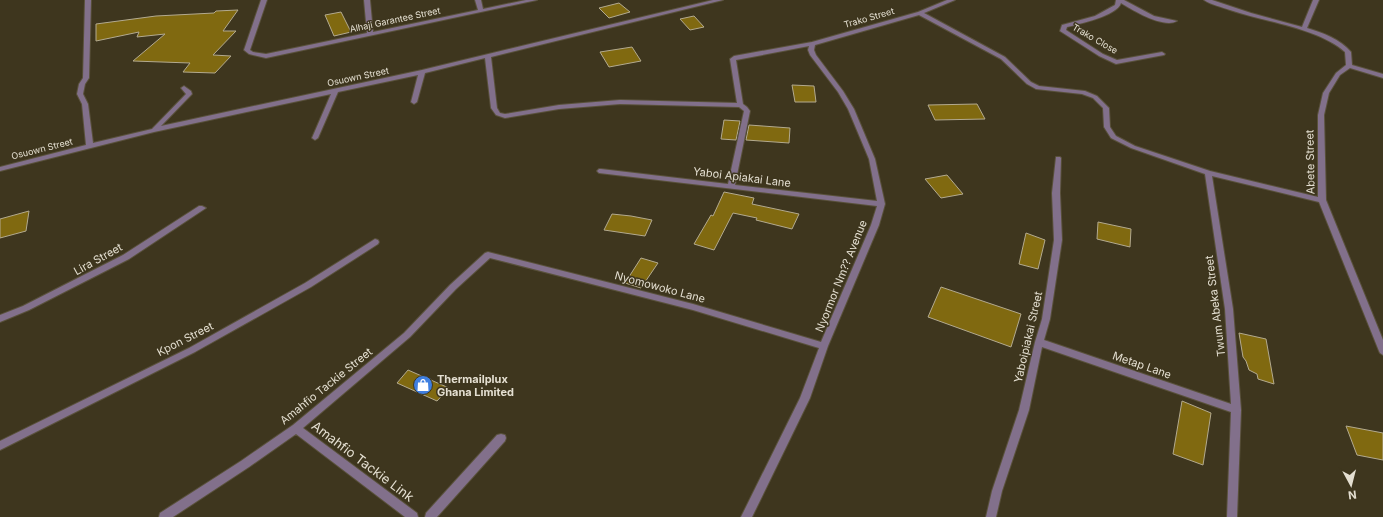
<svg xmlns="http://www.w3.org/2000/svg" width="1383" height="517" viewBox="0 0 1383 517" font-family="Inter,sans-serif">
<rect width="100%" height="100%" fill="#3e361e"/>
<!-- building -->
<g fill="#806910" stroke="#b3aa8f">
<path d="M619 3 630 12 609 18 599 8Z"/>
<path d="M238 10 223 31H236L213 55 231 56 215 73 183 72 190 63 133 61 165 34 137 37 139 32 96 41V24L156 16 214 13 216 11Z"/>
<path d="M341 12 351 32 334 36 325 15Z"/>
<path d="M694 16 704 27 690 30 680 19Z"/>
<path d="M632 47 641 61 609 67 600 52Z"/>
<path d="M792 85 814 86 816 102H795Z"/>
<path d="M977 104 985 119 935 120 928 105Z"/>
<path d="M724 120 740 121 736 140 721 139Z"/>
<path d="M749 125 790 128 789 143 746 140Z"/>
<path d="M947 175 963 194 941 198 925 179Z"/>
<path d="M724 192 754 198 752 204 799 214 792 229 756 220 757 218 733 213 714 250 694 244 711 215 713 216Z"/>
<path d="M29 211 26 231 0 238V219Z"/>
<path d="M612 214 631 216 652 220 645 236 604 230Z"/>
<path d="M1098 222 1131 229 1130 247 1097 239Z"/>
<path d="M1026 233 1045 240 1038 269 1019 264Z"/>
<path d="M641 258 658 263 641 288 625 283Z"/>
<path d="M941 287 1021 314 1011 347 928 317Z"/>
<path d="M1239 333 1266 339 1274 384 1258 379 1257 374 1249 370 1246 361 1243 357Z"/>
<path d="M408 370 449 388 437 401 397 383Z"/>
<path d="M1182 401 1211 413 1203 465 1173 454Z"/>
<path d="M1346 426 1383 433V460L1357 455Z"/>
</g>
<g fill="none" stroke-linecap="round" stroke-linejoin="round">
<!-- street casing -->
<g stroke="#59513b" stroke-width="2">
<g id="street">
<path d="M85 0H91L89 78 85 84 83 94 88 104 93 143 152 129 186 94 181 88 184 86 191 91 192 94 161 126 422 70 713 0H723L491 57 497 108 500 113 505 114 559 105 620 100 737 103 730 59 734 56 812 42 918 12 947 0H955L924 13 1005 57 1031 82 1039 86 1085 91 1097 96 1109 108 1110 127 1116 136 1135 146 1210 171 1318 197V115L1323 93 1336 73 1346 65 1345 52C1318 28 1265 22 1230 10 1222 7 1211 5 1204 0H1212L1251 13 1302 27 1313 0H1319L1307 28C1323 33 1340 39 1351 52L1352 65 1383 74V78L1350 68 1340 75 1329 93 1324 115 1326 200 1383 340V355L1380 353 1379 351 1319 202 1212 176 1233 309 1241 410 1237 517H1227L1231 412 1042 347 1029 410 1002 491 996 517H986L992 491 1019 410 1035 342 1042 319 1054 240 1052 193 1056 157H1060L1061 158 1060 193 1062 240 1050 319 1044 340 1231 404 1225 309 1205 174 1131 148 1111 138 1104 127 1103 108 1093 98 1082 94 1036 89 1027 84 1001 59 919 15 815 45 814 50 816 55 843 91 854 109 875 159 885 204 879 225 828 346 810 398 752 517H741L800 398 819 348 693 310 490 258 456 289 410 337 303 428 417 513 418 517H405L296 434 249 467 173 517H159L160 513 241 461 293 425 404 333 450 285 485 253 488 252 693 304 821 342 871 225 877 206 599 173 597 171 599 169H601L728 184 744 111 739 107 620 104 559 109 505 118 496 115 491 108 485 58 425 73 417 102 414 104 411 102 418 75 338 92 318 138 315 140 312 138 331 94 154 132 0 171V167L86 145 82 104 77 94 79 84 83 78ZM809 46 808 50 810 55 838 92 848 109 869 159 877 201 735 185 750 111 747 107 743 104 736 60Z"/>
<path d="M261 0H267L250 50 253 52 266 54 367 33 364 0H370L373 32 478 10 475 0H481L483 9 526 0H537L266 58 249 54 244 50Z"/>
<path d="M1116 0H1124L1154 16 1177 21C1164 29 1132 10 1121 3 1117 16 1079 24 1067 27L1066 30 1103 54 1117 60 1162 52 1165 54 1164 55 1116 64 1099 56 1060 31 1062 25 1095 16 1115 5Z"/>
<path d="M199 206H202L206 208 129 259 29 310 0 322V315L23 306 123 255Z"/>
<path d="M375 239 378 240 379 242 378 244 311 287 195 352 0 450V441L189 348 305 283Z"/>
<path d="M501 434 505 435 506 438 505 441 437 517H425L426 513 497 435Z"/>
</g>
</g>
<!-- street -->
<use href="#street" fill="#82708b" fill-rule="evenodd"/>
</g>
<!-- icons -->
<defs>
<g id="shop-disc" transform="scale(1)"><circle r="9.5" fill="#3f7fe0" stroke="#3e361e"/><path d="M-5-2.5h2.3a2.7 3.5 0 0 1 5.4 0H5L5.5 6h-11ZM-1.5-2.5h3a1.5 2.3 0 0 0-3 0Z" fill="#fff"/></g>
</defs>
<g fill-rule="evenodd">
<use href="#shop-disc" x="423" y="385"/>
</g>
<g text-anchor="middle" stroke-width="3" stroke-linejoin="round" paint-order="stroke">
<!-- far-street labels -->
<g font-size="9" fill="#e4dfd1" stroke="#3e361e">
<text transform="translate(869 18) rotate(-16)" y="3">Trako Street</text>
<text transform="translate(395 20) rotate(-12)" y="3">Alhaji Garantee Street</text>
<text transform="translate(1095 39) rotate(30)" y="3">Trako Close</text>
<text transform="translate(358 77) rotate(-12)" y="3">Osuown Street</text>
<text transform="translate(42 149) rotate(-14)" y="3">Osuown Street</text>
</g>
<!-- street labels -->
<g font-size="11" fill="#e4dfd1" stroke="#3e361e">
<text transform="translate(1310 162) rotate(-91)" y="4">Abete Street</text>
<text transform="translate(742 177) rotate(7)" y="4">Yaboi Apiakai Lane</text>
<text transform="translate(98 259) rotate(-29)" y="4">Lira Street</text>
<text transform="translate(841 276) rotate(-68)" y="4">Nyormor Nm?? Avenue</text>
<text transform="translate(660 287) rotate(15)" y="4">Nyomowoko Lane</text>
<text transform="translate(1215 306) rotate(-97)" y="4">Twum Abeka Street</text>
<text transform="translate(1028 337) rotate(-77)" y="4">Yaboipiakai Street</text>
<text transform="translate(185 339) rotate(-27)" y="4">Kpon Street</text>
<text transform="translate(1142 365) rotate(19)" y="4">Metap Lane</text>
<text transform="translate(326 386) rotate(-39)" y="4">Amahfio Tackie Street</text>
</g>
<!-- poi labels -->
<g font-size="11" font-weight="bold" fill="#e4dfd1" stroke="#3e361e" text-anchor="start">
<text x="437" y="383">Thermailplux<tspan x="437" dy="13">Ghana Limited</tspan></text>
</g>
<!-- near-street labels -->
<g font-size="13" fill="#e4dfd1" stroke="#3e361e">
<text transform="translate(363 461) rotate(37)" y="5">Amahfio Tackie Link</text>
</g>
</g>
<!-- north arrow -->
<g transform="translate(1351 485) rotate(173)" stroke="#3e361e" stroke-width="3" paint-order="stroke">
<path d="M0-3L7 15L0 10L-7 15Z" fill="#e4dfd1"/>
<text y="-6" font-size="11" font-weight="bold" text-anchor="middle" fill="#e4dfd1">N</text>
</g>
</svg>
